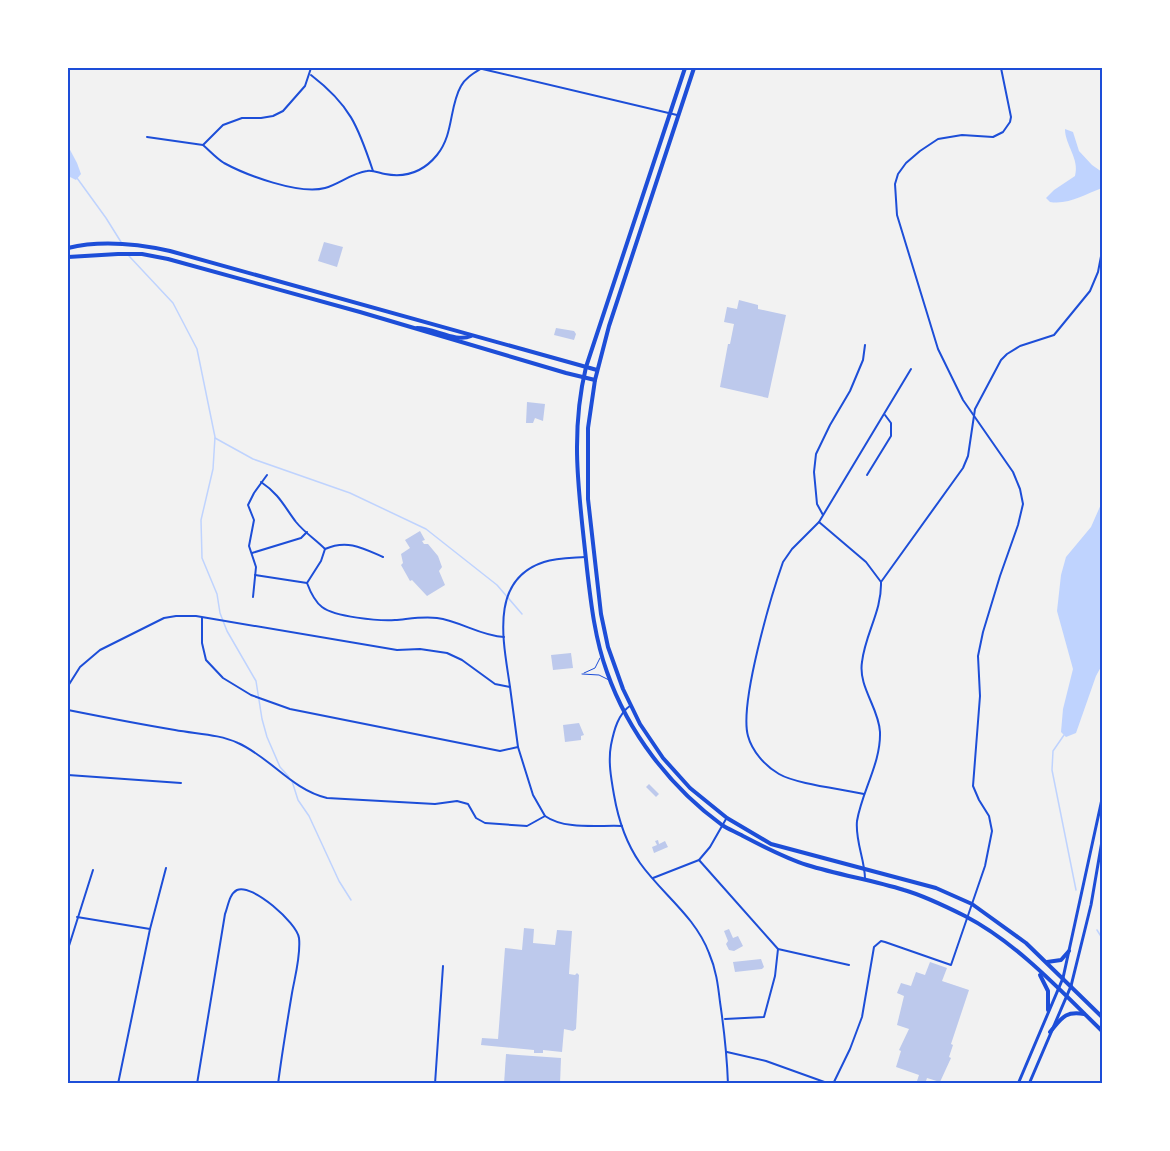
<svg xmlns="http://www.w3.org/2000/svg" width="1170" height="1151" viewBox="0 0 1170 1151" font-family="'PT Sans Narrow',sans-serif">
<rect width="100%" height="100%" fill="#f2f2f2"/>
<!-- water -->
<g fill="#bfd3fe">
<path d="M1065 129 1073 132 1079 151 1092 165 1102 172V188C1085 194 1069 205 1050 202L1046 198 1054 190 1075 176C1080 159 1065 145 1065 129Z"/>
<path d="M68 146 77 163 81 174 76 180 68 176Z"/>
<path d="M1102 502V665L1096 676 1076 733 1066 737 1061 732 1063 709 1073 669 1057 611 1061 575 1066 557 1091 527Z"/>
</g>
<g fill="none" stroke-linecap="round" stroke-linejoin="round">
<!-- stream -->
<g stroke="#bfd3fe" stroke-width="1.5">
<path d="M77 178 106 218 121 242"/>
<path d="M129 256 173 303 197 349 215 437 213 469 201 520 202 558 217 594 220 613 227 631 256 681 262 719 267 737 280 767 289 777"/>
<path d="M215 438 253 459 350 493 426 529 497 585 522 614"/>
<path d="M1064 735 1053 751 1052 770 1076 890"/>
<path d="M292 781 298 800 309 816 339 881 351 900"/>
<path d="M1097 930 1102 938"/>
</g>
</g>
<!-- building -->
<g fill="#bdc9ec">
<path d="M324 242 343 247 337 267 318 261Z"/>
<path d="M739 300 758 305V309L786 315 768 398 720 387 728 344H730L734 324 724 322 727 307 737 309Z"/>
<path d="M556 328 574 331 576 334 574 340 554 335Z"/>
<path d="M527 402 545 404 543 421 535 418 533 423H526Z"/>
<path d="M420 531 425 540 422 541 424 544H428L438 556 442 567 439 571 445 585 427 596 412 580 410 581 401 565 403 563 401 554 410 548 405 540Z"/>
<path d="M571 653 573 668 553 670 551 655Z"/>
<path d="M579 723 584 735 581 736V740L565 742 563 725Z"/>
<path d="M649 784 659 794 656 797 646 787Z"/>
<path d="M658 840 659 844 665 841 668 847 654 853 652 847 657 845 655 841Z"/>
<path d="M524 928 534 929 533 943 555 945 557 930 572 931 569 974 575 975 577 973 579 975 576 1029 573 1031 564 1029 562 1052 543 1050V1053H534V1050L481 1045 482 1038 498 1039 505 948 522 950Z"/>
<path d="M729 929 733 938 738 936 743 946 734 951 729 950 726 944 728 941 724 931Z"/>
<path d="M761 959 764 967 762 969 735 972 733 962Z"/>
<path d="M930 962 947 968 942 981 969 990 951 1044 953 1045 949 1057 951 1058 940 1082 927 1078 925 1084H916L919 1075 896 1067 901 1051 899 1050 909 1029 897 1025 904 996 897 993 901 983 911 986 916 972 925 975Z"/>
<path d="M506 1054 561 1058 560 1084H504Z"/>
</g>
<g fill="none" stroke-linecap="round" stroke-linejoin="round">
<!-- service -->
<g stroke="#1d4ed8" stroke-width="1">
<path d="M584 673 595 668 600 658"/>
<path d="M582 674 599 675 609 680"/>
</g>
<!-- minor -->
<g stroke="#1d4ed8" stroke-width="2">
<path d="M478 68 677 115"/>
<path d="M311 75C350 105 358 126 373 171"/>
<path d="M147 137 203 145 223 125 242 118H261L273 116 283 111 305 86 311 68"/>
<path d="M203 145C210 151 216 158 224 163 246 175 299 195 325 188 339 184 352 173 367 171 373 170 379 173 385 174 406 178 424 171 437 155 454 134 449 107 461 86 465 78 474 73 482 68"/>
<path d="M867 475 891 436V423L885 415"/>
<path d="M261 482C279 494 284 506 296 522 304 532 316 540 325 549 347 539 363 548 383 557"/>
<path d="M823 515 817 504 814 472 816 454 830 425 850 391 863 360 865 345"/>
<path d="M819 522 866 562 881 582C882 611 865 634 862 662 858 687 879 708 880 732 881 763 862 791 857 821 855 841 865 860 865 879"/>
<path d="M252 553 301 538 307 532"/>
<path d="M255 575 307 583 321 561 325 549"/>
<path d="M881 582 963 468 968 456 975 409 1001 360 1007 354 1020 346 1054 335 1090 291 1098 272 1102 251"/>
<path d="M307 583C310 591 314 601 322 607 335 617 378 621 395 620 408 619 423 616 437 618 460 621 481 636 504 637"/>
<path d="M253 597 256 567 249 546 254 520 248 505 254 493 267 475"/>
<path d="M202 618V643L206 660 223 678 251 695 290 709 500 751 518 747 510 687"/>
<path d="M68 686 80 667 100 650 164 618 176 616H196L397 650 420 649 447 653 462 660 495 684 510 687C504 644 488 580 544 562 556 558 572 558 585 557"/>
<path d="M631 705C618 714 614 730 611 745 608 761 611 778 614 795 618 818 626 843 640 863 662 894 695 916 709 953 716 969 718 985 720 1002 724 1029 727 1056 728 1084"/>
<path d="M68 710C103 717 139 724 175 730 196 734 219 734 238 743 270 757 292 790 327 798L435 804 457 801 468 804 476 818 485 823 527 826 545 816C565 830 598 825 622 826"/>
<path d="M518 747 533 795 545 816"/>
<path d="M68 775 181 783"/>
<path d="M864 794C842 789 796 784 779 774 765 766 752 751 748 736 739 704 771 596 783 562L792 549 819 522 911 369"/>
<path d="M699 860 778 949 849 965"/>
<path d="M653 878 699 860 710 847 726 819"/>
<path d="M77 917 150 929"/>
<path d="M68 949 93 870"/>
<path d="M725 1019 764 1017 775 976 778 949"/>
<path d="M727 1052 766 1061 830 1084"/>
<path d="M118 1084 150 929 166 868"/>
<path d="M197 1084 225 914C228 907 229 894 237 890 252 883 297 923 299 938 301 955 295 976 292 993 287 1023 282 1053 278 1084"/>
<path d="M435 1084 443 966"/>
<path d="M833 1084 850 1049 862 1017 874 947 881 941 885 942 951 965 985 866 992 831 989 816 979 800 973 786 980 696 978 656 983 632 1000 576 1018 525 1023 504 1020 489 1013 472 963 400 938 349 897 215 895 184 898 174 906 163 920 151 938 139 962 135 993 137 1003 132 1010 122 1011 117 1001 68"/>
</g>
<!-- tertiary -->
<g stroke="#1d4ed8" stroke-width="3">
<path d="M1063 978 1102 799"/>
<path d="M1071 986 1091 905 1102 841"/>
</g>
<!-- secondary -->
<g stroke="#1d4ed8" stroke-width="3">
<path d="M1018 1084 1063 978"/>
<path d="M1029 1084 1071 986"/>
</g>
<!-- primary -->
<g stroke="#1d4ed8" stroke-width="4">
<path d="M685 68 586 367C569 437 580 500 587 569 591 604 595 639 607 672 628 732 670 787 722 825 728 829 736 832 743 836 764 847 785 858 807 865 839 875 872 880 904 890 925 896 945 906 965 916 1017 943 1061 991 1102 1031"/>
<path d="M694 68 609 326 595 380 588 428V499L601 614 608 647 623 689 640 724 663 758 690 788 727 818 771 844 936 888 972 904 1026 943 1102 1017"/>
<path d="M68 248C101 240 138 244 170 251L597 370"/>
<path d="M68 257 118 254H142L168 259 360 312 566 373 595 380"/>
<path d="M417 328C434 328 456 343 471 336"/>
<path d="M1047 962 1061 960 1069 951"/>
<path d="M1040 975 1048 991V1010"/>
<path d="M1050 1032C1062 1018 1064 1011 1084 1014"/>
</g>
</g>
<!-- border -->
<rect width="1170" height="1151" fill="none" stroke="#ffffff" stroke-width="138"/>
<rect x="69" y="69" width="1032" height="1013" fill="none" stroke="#1d4ed8" stroke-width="2"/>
</svg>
